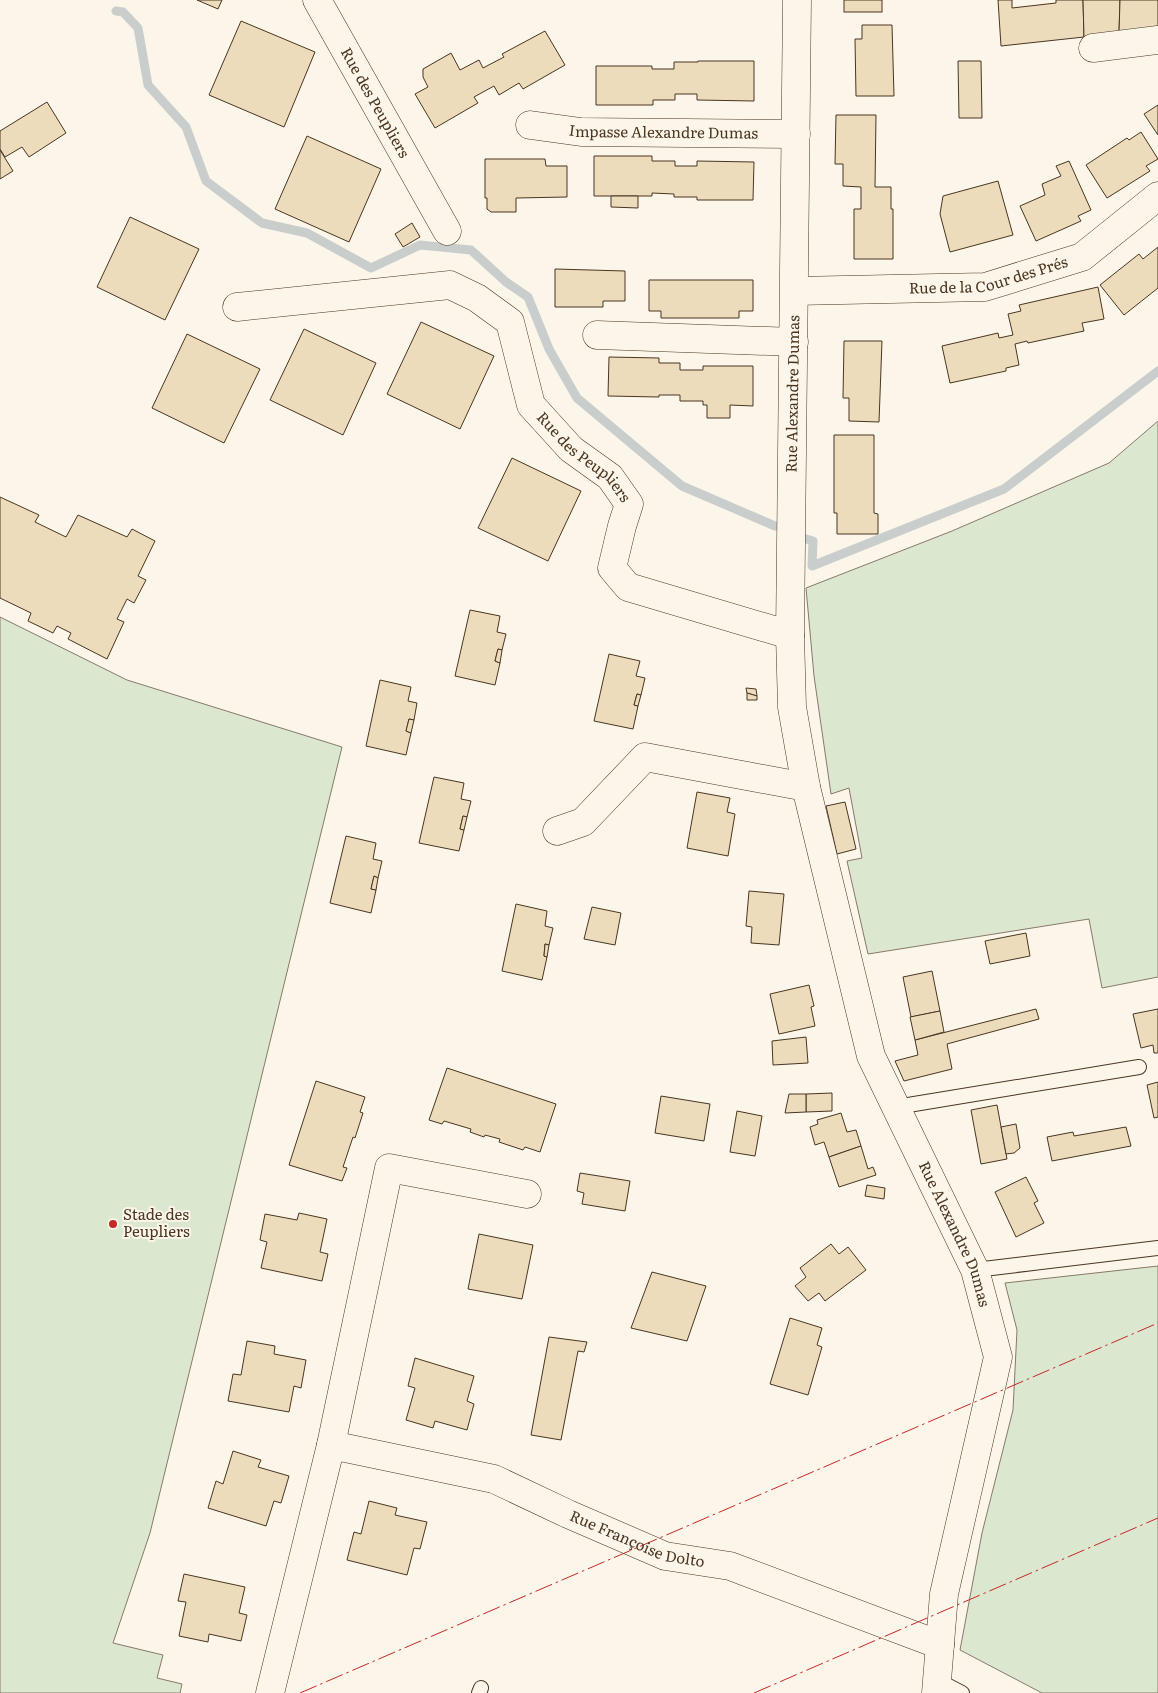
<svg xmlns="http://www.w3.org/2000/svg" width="1158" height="1693" viewBox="0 0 1158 1693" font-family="Literata,serif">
<rect width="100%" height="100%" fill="#fbf6e9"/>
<!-- green -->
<g fill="#dce7d0" stroke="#887966">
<path d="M1158 421V977L1102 988 1089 919 868 954 847 861 862 858 849 788 831 794 814 676 806 588 952 531 1109 463Z"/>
<path d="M0 617 127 680 342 747 150 1533 113 1643 163 1655 157 1678 182 1684 180 1693H0Z"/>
<path d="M1158 1266V1693H1042L960 1650 982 1533 1013 1410 1017 1330 1005 1283Z"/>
</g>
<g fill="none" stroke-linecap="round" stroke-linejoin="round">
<!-- stream -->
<g stroke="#c9cecd" stroke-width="9">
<path d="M116 11 123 12 138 28 148 85 186 127 206 181 262 223 307 233 371 268 420 245 471 250 506 282 528 297 549 349 577 398 682 486 775 526"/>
<path d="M803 538 813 541 812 566 1004 489 1158 371"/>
</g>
</g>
<!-- building -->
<g fill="#ecdcbc" stroke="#4a3520">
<path d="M197 0H222L218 9Z"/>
<rect x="844" y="0" width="38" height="12"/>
<path d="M998 0H1012V8L1056 3V0H1083L1084 37 1001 46Z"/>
<path d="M1083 0H1120L1119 33 1084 37Z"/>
<path d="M1120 0H1158V29L1119 33Z"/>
<path d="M241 21 315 52 284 127 209 95Z"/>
<path d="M862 25H892L894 96H856L855 39H862Z"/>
<path d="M545 31 565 65 523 89 519 83 499 95 494 86 474 97 478 103 435 128 415 94 428 87 423 77V69L451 53 460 70 479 60 483 68 504 57 502 54Z"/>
<path d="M698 61H754V101L697 100V94H675V100H653V105H596V66H652V69H674V62H698Z"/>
<path d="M958 61H981L982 118H959Z"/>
<path d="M47 102 66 133 29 157 22 147 5 157 0 149V131Z"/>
<path d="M1158 105V135L1144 114Z"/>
<path d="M836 115H876L875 187H891V209H893V259H854V209H861V187L843 186V164H835Z"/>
<path d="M1141 132 1158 159 1146 166 1150 171 1107 198 1086 165 1127 138 1129 140Z"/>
<path d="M307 136 381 169 349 242 275 209Z"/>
<path d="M0 150 13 171 0 179Z"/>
<path d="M594 156H652V161H675V166H697V161L754 162 753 200H697V197H674V194L652 193V196H594Z"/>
<path d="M485 159H545L546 166H567V197L516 198V212H491L487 209V198H485Z"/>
<path d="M1069 161 1091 210 1078 216 1081 221 1036 241 1020 206 1045 195 1042 184 1061 176 1056 166Z"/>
<path d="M998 181 1013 235 950 252 940 214 943 196Z"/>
<path d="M611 196H638V208L611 207Z"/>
<path d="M130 217 199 249 165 320 97 287Z"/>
<path d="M412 223 420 237 403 247 395 234Z"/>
<path d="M1158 247V288L1124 315 1100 285 1139 254 1143 259Z"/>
<path d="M555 269 625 271V301H603V307H555Z"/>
<path d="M649 280H753V311H739V318H661V311H649Z"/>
<path d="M1098 287 1104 319 1082 323 1084 331 1028 343 1027 341 1015 344 1019 365 1006 368V371L950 383 942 346 998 333 999 338 1013 335 1008 314 1021 311 1019 305Z"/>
<path d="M421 322 494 356 460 429 387 394Z"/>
<path d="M304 329 376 363 343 435 270 400Z"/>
<path d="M187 334 260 369 224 443 152 408Z"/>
<path d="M844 341H882L879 422 849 421V398H843Z"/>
<path d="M609 357 659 358V363H680V370H703V366H753V406L730 405V418H707V405H703V401H680V395H659V397L608 396Z"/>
<path d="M834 435H874V513L878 514V534H837V513H834Z"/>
<path d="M512 458 581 491 548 561 478 528Z"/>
<path d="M0 497 39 515 35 522 66 537 78 515 127 537 132 529 155 541 138 576 146 580 134 603 127 599 117 619 124 622 107 659 68 639 71 633 57 626 53 633 28 621 31 613 0 598Z"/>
<path d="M470 610 500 616 497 632 506 634 502 650 498 649 495 661 500 663 495 685 455 676Z"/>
<path d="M498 649 502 650 500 663 495 661Z"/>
<path d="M609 654 640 661 636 676 645 678 641 695 637 694 634 705 638 706 633 729 594 721Z"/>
<path d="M380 680 411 687 408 701 417 703 414 720 409 719 406 731 411 733 406 755 366 746Z"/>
<path d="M746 688 756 689 757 696 747 693Z"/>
<path d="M747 693 757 696V700H747Z"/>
<path d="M637 694 641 695 638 706 634 705Z"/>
<path d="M409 719 414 720 411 733 406 731Z"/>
<path d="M434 777 464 783 461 799 471 801 467 817 463 816 460 829 464 830 459 851 419 843Z"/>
<path d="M697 792 730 798 727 812 735 814 728 856 687 848Z"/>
<path d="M845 802 856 849 837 854 826 806Z"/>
<path d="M463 816 467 817 464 830 460 829Z"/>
<path d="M346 836 376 843 373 859 382 861 378 878 374 876 371 889 376 890 371 913 330 903Z"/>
<path d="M374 876 378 878 376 890 371 889Z"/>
<path d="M749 891 784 894 779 945 751 943 752 927 746 926Z"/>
<path d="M516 904 547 911 545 926 553 928 549 945 545 944 544 956 547 957 542 980 502 971Z"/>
<path d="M592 907 621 913 615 945 584 939Z"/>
<path d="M1026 933 1030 956 990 964 985 941Z"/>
<path d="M545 944 549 945 547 957 544 956Z"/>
<path d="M932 971 940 1011 911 1017 903 977Z"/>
<path d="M809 985 814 1006 811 1007 815 1026 779 1034 770 994Z"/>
<path d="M1036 1009 1039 1019 947 1044 952 1069 904 1081 895 1061 918 1055 915 1040Z"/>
<path d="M1158 1009V1053H1154L1153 1045 1141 1048 1133 1014Z"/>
<path d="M940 1011 944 1032 915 1040 910 1017Z"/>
<path d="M806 1037 808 1063 773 1065 772 1041Z"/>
<path d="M447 1068 556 1104 540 1152 525 1147 523 1150 499 1142 500 1139 485 1135 484 1137 470 1132 471 1129 444 1121 442 1124 429 1120Z"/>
<path d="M316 1081 365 1097 360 1112 363 1113 355 1138 353 1137 343 1167 347 1168 342 1181 289 1165Z"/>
<path d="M1158 1082V1117L1154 1118 1147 1085Z"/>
<path d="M832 1093V1111L806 1112V1094Z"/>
<path d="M789 1094H806V1112L785 1113Z"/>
<path d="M661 1096 710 1104 704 1141 655 1133Z"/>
<path d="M997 1105 1007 1159 981 1164 971 1110Z"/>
<path d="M737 1111 762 1116 755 1156 730 1152Z"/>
<path d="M841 1113 847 1132 856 1130 861 1146 829 1157 824 1142 815 1145 810 1127 818 1124 817 1120Z"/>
<path d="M1016 1124 1020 1148 1014 1153 1006 1154 1001 1127Z"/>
<path d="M1126 1127 1131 1146 1052 1161 1047 1137 1073 1132 1074 1136Z"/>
<path d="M861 1146 868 1169 873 1167 876 1175 839 1187 829 1157Z"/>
<path d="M580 1173 630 1181 625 1211 582 1204 584 1193 577 1191Z"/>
<path d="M1026 1177 1038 1201 1034 1203 1044 1223 1016 1237 995 1192Z"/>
<path d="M867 1185 885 1188 884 1199 865 1196Z"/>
<path d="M299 1213 327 1219 320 1252 328 1254 322 1281 261 1268 267 1242 260 1240 265 1214 297 1220Z"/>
<path d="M479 1234 533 1245 522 1299 468 1289Z"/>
<path d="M831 1244 839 1254 848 1247 866 1270 825 1301 819 1293 808 1301 795 1286 806 1277 800 1268Z"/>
<path d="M652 1272 706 1286 687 1341 631 1328Z"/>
<path d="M790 1318 822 1328 817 1345 822 1347 808 1395 770 1384Z"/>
<path d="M549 1337 587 1342 584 1352 578 1351 561 1440 531 1435Z"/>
<path d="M247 1341 275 1346 274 1354 306 1360 301 1388 294 1386 289 1412 228 1401 233 1374 241 1375Z"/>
<path d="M415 1358 474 1376 467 1401 474 1404 467 1430 435 1421 433 1428 406 1420 415 1388 408 1386Z"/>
<path d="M233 1451 261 1460 258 1467 289 1476 281 1503 274 1501 266 1526 208 1508 216 1481 223 1484Z"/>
<path d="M369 1501 397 1508 395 1515 427 1522 420 1549 414 1548 407 1575 347 1560 354 1532 361 1534Z"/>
<path d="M184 1574 245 1587 239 1613 247 1615 241 1641 209 1634 208 1642 179 1636 186 1602 178 1601Z"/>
</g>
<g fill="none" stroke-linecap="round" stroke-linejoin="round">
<!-- lane casing -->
<g stroke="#4a3520" stroke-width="16">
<g id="lane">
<path d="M896 1107 1139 1067"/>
<path d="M975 1270 1158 1248"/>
<path d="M937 1680 962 1693"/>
<path d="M479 1693 481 1688"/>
</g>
</g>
<!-- street casing -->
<g stroke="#4a3520" stroke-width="29">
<g id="street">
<path id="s1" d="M317 0 447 231"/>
<path id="s2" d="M797 0 790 635 792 707 806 787 871 1056 975 1270 998 1357 944 1594 936 1693"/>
<path d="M1093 48 1158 40"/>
<path id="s3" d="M530 125 581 132 796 134"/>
<path id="s4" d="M795 291 985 287 1082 257 1158 196"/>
<path id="s5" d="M237 307 450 285 477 298 510 322 531 405 571 449 610 477 629 504 622 526 612 568 628 587 790 635"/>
<path d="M597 335 794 342"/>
<path d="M557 831 583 822 645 757 806 787"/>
<path d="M331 1445 389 1168 527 1194"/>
<path id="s6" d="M270 1693 331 1445 494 1479 568 1514 665 1556 730 1566 940 1645"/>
</g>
</g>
<!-- lane -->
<use href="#lane" stroke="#fbf6e9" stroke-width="14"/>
<!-- street -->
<use href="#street" stroke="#fbf6e9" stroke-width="28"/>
<!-- power -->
<g stroke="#c62828" stroke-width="1" stroke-dasharray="18 4 2.5 4" stroke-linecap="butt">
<path d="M300 1693 1158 1323"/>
<path d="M754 1693 1158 1518"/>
</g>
</g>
<!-- markers -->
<circle fill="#c62828" stroke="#fbf6e9" stroke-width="2" cx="113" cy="1224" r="5"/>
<g text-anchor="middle" stroke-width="4" stroke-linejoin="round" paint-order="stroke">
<!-- street labels -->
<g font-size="15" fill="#4a3520" stroke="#fbf6e9">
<text dy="5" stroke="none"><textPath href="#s1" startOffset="118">Rue des Peupliers</textPath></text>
<text dy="5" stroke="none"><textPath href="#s3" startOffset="134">Impasse Alexandre Dumas</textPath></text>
<text dy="5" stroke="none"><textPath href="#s4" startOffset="195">Rue de la Cour des Prés</textPath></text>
<text transform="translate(793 394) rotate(-89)" y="5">Rue Alexandre Dumas</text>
<text dy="5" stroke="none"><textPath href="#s5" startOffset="445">Rue des Peupliers</textPath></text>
<text dy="5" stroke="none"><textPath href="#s2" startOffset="1262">Rue Alexandre Dumas</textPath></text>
<text dy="5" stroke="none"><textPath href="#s6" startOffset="578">Rue Françoise Dolto</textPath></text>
</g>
<!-- poi labels -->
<g font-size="15" fill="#4a3520" stroke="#fbf6e9" text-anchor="start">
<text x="123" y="1220">Stade des<tspan x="123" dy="17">Peupliers</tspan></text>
</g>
</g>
</svg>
